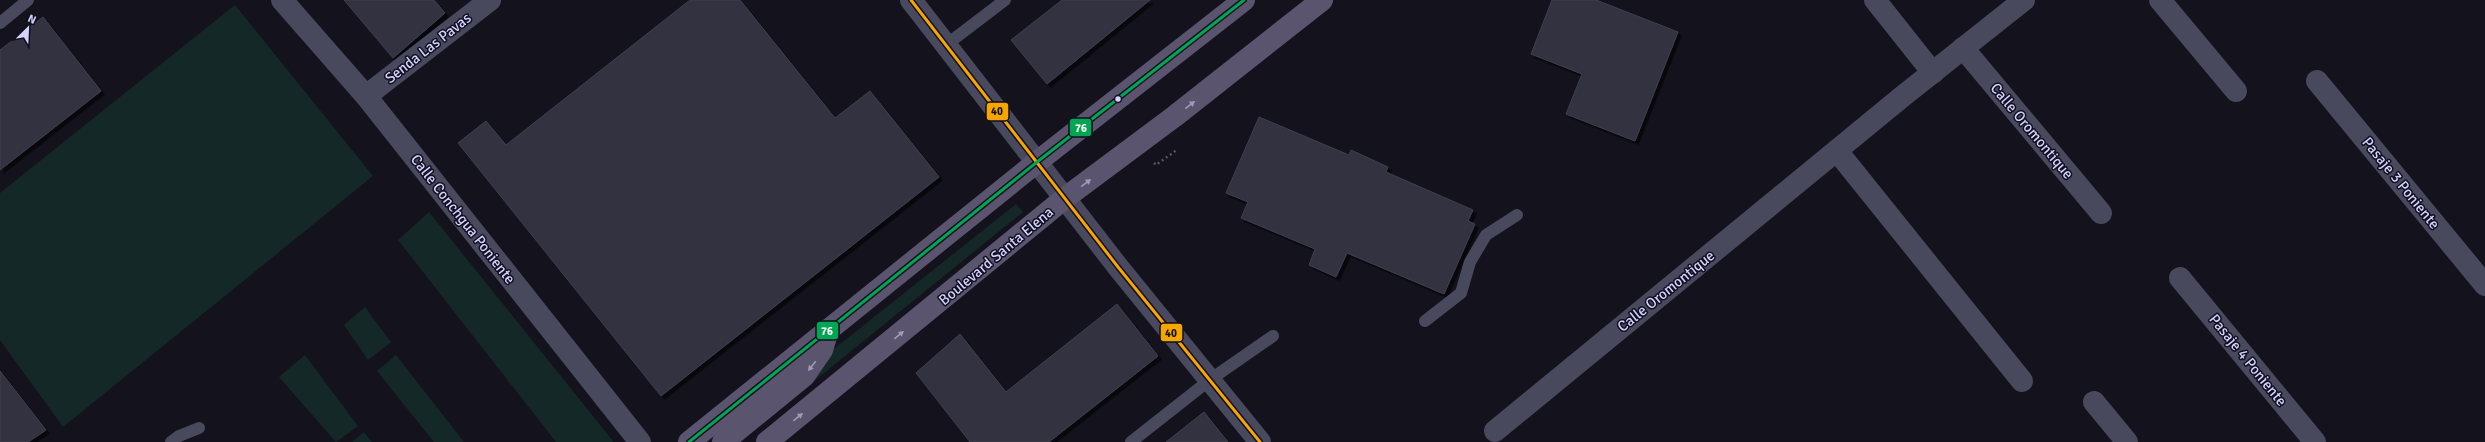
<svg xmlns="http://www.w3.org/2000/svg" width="2485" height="442" viewBox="0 0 2485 442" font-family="Signika,sans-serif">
<defs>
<filter id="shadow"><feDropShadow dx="3.5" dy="3.5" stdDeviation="0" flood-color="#0009"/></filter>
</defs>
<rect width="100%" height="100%" fill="#14131d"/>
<!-- green -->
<g fill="#132827">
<path d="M235 5 373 176 63 427 0 340V193Z"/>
<path d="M1016 204 1023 212 739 442 812 378 835 348Z"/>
<path d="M429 212 613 441 612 442H556L398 240Z"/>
<path d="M365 307 391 342 368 360 344 325Z"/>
<path d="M305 355 358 426 336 442 279 377Z"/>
<path d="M396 355 464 442H434L377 371Z"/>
<path d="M364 432 372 442H352Z"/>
</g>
<!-- building -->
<g fill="#32313f" stroke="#403e50" filter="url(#shadow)">
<path d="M344 0H434L445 13 393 58Z"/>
<path d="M690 0H740L835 118 870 91 939 177 661 396 458 143 486 121 506 145Z"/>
<path d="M1062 0H1150L1047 84 1011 40Z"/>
<path d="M1552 0H1596L1678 32 1635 141 1566 114 1582 74 1531 54Z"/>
<path d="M43 17 101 91 0 170V50Z"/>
<path d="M1259 117 1349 155 1351 150 1388 167 1386 172 1473 210 1468 221 1475 224 1444 294 1347 253 1336 277 1309 265 1315 249 1241 218 1248 202 1226 193Z"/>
<path d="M1117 304 1158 356 1049 442H970L916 373 960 334 1006 392Z"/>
<path d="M0 371 46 430 28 442H0Z"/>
<path d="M1204 412 1228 442H1166Z"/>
</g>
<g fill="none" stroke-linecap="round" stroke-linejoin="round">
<!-- path -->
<path stroke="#4b5964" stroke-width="2.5" stroke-dasharray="2 3" stroke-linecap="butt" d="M1154 163 1156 165 1178 149"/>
<!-- service -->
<g stroke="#49495e" stroke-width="12">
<path d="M0 23 28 0"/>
<path d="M946 45 1005 0"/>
<path d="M1425 321 1461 293 1470 262 1486 235 1517 215"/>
<path d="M171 442 179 436 199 428"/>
<path d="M1131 442 1211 379 1273 336"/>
</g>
<!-- minor -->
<g stroke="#49495e" stroke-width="22">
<path d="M282 0 366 96 640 442"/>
<path d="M911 0 1118 267 1260 442"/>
<path d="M1875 0 1933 73"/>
<path d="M2160 0 2236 91"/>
<path d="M1963 48 2101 213"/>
<path d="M2317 81 2485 285"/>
<path d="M366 96 490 0"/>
<path d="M1837 151 2022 381"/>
<path d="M2180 278 2315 442"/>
<path d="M2094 402 2127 442"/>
<path d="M1495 431 1903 96 2024 0"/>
</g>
<!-- primary -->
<g stroke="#5b546e" stroke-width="22">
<path d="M689 442 1037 162 1244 0"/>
<path d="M723 442 804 376 822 350 828 330"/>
<path d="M767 442 1065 198 1175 116 1322 0"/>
</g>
<!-- bus-1 casing -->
<g stroke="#110f21" stroke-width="6">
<path id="bus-1" d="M911 0 1118 267 1260 442"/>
</g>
<!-- bus-2 casing -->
<g stroke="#110f21" stroke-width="6">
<path id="bus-2" d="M689 442 1037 162 1244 0"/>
</g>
<!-- bus-1 -->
<use href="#bus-1" stroke="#f7a600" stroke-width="3"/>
<!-- bus-2 -->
<use href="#bus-2" stroke="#00a651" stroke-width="3"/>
</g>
<!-- one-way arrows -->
<defs><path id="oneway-solid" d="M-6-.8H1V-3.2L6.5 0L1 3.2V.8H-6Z"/></defs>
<g fill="#9e9abc">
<use href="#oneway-solid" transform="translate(1190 105) rotate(-38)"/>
<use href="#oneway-solid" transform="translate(1086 183) rotate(-37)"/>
<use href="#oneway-solid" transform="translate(899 335) rotate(-39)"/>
<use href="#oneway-solid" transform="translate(812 366) rotate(128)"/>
<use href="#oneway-solid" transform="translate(798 417) rotate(-39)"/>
</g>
<!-- markers -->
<circle fill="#d4d3fc" stroke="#110f21" stroke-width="1.5" cx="1118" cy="99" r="3.5"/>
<g text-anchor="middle" stroke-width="3" stroke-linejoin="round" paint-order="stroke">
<!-- street labels -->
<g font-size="15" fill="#d4d3fc" stroke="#110f21">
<text transform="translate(428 48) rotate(-38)" y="5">Senda Las Pavas</text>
<text transform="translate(2032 131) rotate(50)" y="5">Calle Oromontique</text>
<text transform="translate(2401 183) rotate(51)" y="5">Pasaje 3 Poniente</text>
<text transform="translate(463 219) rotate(52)" y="5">Calle Conchgua Poniente</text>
<text transform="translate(996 256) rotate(-40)" y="5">Boulevard Santa Elena</text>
<text transform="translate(1666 291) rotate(-39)" y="5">Calle Oromontique</text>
<text transform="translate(2248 360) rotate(51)" y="5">Pasaje 4 Poniente</text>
</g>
</g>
<g stroke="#110f21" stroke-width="1.5">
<rect x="986" y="102" width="23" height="19" rx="4" fill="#f7a600"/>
<rect x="1069" y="118" width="23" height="19" rx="4" fill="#00a651"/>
<rect x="816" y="321" width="23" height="19" rx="4" fill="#00a651"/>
<rect x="1160" y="323" width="23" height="19" rx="4" fill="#f7a600"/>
</g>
<g font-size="11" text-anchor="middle" font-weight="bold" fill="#fff">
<text x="1081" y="132">76</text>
<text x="827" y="335">76</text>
</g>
<g font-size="11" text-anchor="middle" font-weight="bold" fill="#111">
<text x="997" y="115">40</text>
<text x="1171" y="337">40</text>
</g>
<!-- north arrow -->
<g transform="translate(28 28) rotate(24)" stroke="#110f21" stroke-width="3" paint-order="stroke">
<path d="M0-3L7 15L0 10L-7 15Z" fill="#d4d3fc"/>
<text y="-6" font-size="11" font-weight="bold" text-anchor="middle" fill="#d4d3fc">N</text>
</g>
</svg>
